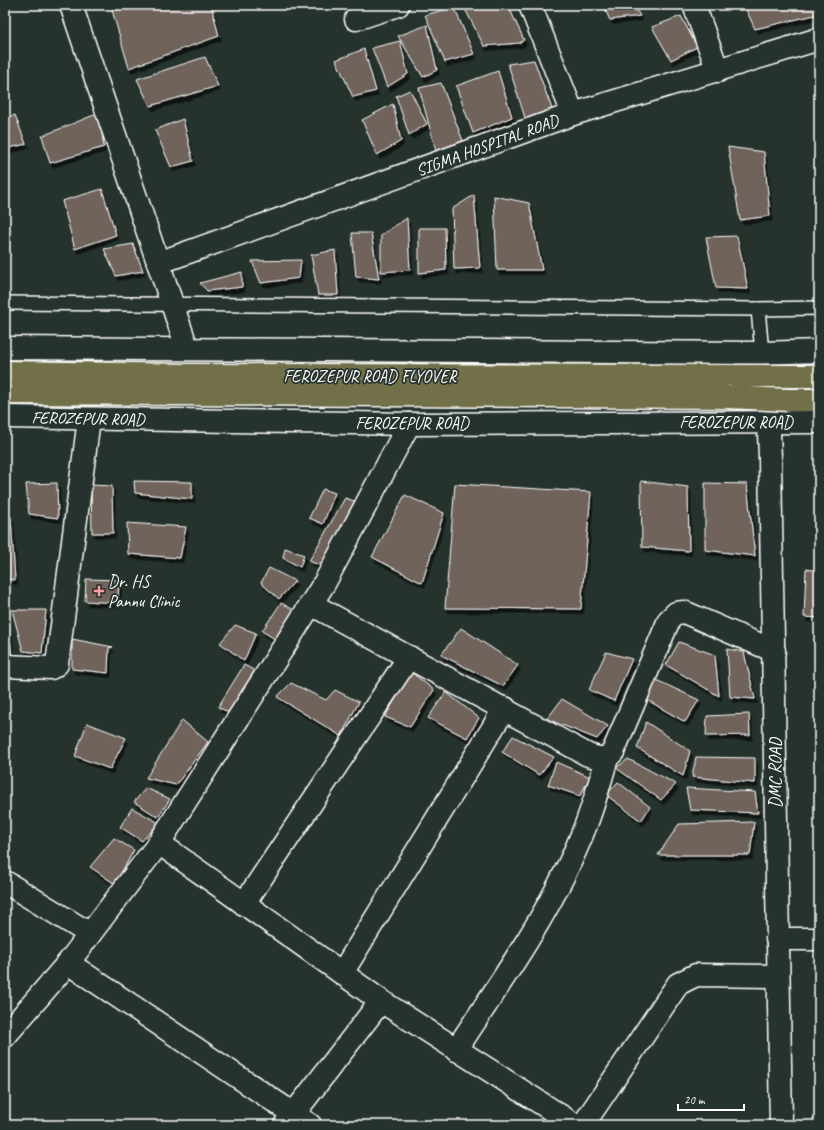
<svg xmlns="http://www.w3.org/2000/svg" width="824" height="1130" viewBox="0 0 824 1130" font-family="Caveat,sans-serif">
<defs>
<filter id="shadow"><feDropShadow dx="2.5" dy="4.5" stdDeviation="0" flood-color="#0009"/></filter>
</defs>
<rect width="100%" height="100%" fill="#26332d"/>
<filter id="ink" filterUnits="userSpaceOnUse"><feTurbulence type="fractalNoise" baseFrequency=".025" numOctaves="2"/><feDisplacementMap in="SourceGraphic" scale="8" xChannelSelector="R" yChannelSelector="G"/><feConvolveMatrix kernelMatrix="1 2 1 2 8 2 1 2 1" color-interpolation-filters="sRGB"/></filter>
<g filter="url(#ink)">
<!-- building -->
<g fill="#70645c" stroke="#fff" filter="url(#shadow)">
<path d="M129 5H211L219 36 129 68 112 10Z"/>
<path d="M463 5H508L524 40 520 43 484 46Z"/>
<path d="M603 5H633L640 16 610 20Z"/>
<path d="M744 5H819V14L755 29Z"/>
<path d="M454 7 474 54 445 62 425 15Z"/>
<path d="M681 16 697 47 671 60 652 27Z"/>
<path d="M427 25 437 70 423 77 398 36Z"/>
<path d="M400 41 408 74 387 87 372 48Z"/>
<path d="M364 49 376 91 353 97 336 60Z"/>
<path d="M205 57 218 86 150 106 137 79Z"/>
<path d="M534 60 552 109 526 121 508 64Z"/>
<path d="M498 71 512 117 473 133 456 86Z"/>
<path d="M441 83 463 141 436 151 419 88Z"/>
<path d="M410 90 427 124 409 135 396 96Z"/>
<path d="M393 104 401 141 377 155 362 120Z"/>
<path d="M99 113 104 147 50 163 42 136Z"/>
<path d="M15 115 26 144 5 149V119Z"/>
<path d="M183 119 193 161 171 167 155 130Z"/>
<path d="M728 147 764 152 770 216 740 220Z"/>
<path d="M102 189 116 235 75 249 62 201Z"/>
<path d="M474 195 480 268 454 269 452 209Z"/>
<path d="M494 196 529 203 542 270H497Z"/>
<path d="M407 218 410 270 381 272V235Z"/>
<path d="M419 228H445L446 270 419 273Z"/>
<path d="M352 233H371L379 279 356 277Z"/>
<path d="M737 236 748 289 716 288 706 237Z"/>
<path d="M133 244 143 271 116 276 104 249Z"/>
<path d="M335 250 338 295H318L311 255Z"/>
<path d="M301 260 299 278 261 283 252 261Z"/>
<path d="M242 272V287L207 291 200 283Z"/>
<path d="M134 481 192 482V499L135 493Z"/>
<path d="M641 481 688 487 689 551 642 547Z"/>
<path d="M57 483 58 518 29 514 26 484Z"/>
<path d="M705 483 747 484 755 556 705 550Z"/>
<path d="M455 484 591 492 581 609 445 608Z"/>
<path d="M91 485 112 486 113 533H92Z"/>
<path d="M323 489 335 493 323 524 309 518Z"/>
<path d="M405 495 444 513 422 583 372 557Z"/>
<path d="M345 498 357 502 324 567 309 561Z"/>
<path d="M5 516 11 517 15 580 5 579Z"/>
<path d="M127 523 186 527 180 558 128 554Z"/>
<path d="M285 548 304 555 300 567 283 558Z"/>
<path d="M269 568 295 581 279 599 261 583Z"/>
<path d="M806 569 819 571V618L804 617Z"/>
<path d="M86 579 119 580 118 603 85 601Z"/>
<path d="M281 603 294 610 278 641 262 631Z"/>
<path d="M12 610H46L42 653 23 651Z"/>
<path d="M235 625 256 633 244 661 220 643Z"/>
<path d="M5 628H9L12 658 5 656Z"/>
<path d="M461 628 518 665 503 686 441 655Z"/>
<path d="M72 639 113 647 109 648 108 673 72 669Z"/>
<path d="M679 642 715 655 719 696 666 665Z"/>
<path d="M727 649 744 652 755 699 730 697Z"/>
<path d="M606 652 632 659 614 701 589 690Z"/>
<path d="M244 665 259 673 232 714 218 707Z"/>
<path d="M411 672 434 690 410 727 385 717Z"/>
<path d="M654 679 699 700 685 722 647 700Z"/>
<path d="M291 683 326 700 335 690 359 702 341 736 277 697Z"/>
<path d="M446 692 479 718 467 738 428 718Z"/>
<path d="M562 699 608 726 597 739 547 719Z"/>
<path d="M749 714 750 735 706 736 707 716Z"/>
<path d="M182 720 208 742 176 785 146 778Z"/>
<path d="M646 722 690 751 683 776 637 748Z"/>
<path d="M87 723 126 738 110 769 75 756Z"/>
<path d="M513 736 554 757 539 775 502 752Z"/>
<path d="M696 757 755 758V783L692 777Z"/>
<path d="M628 759 676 784 661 800 616 768Z"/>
<path d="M556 762 590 777 580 796 548 785Z"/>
<path d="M618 782 650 807 641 821 606 795Z"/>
<path d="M146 788 170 799 158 817 134 802Z"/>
<path d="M686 788 755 792 758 813 690 810Z"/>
<path d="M132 808 159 823 142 841 120 827Z"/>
<path d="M754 822 750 855H658L679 824Z"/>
<path d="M114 838 134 850 115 884 90 867Z"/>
</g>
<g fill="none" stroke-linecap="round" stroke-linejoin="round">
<!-- lane casing -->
<g stroke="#fff" stroke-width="16">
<g id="lane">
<path d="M5 303 758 309"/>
<path d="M762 353 758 309 819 308"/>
</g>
</g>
<!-- street casing -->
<g stroke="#fff" stroke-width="25">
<g id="street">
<path d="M530 5 573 114"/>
<path d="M694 5 718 71"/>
<path d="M356 19 398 5"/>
<path d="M158 263 573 114 819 39"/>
<path d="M311 604 588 755 599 758H607L613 752 669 620 676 613 684 612 774 651"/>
<path d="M5 666 51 668 57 664 89 419"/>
<path d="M159 843 381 1001 575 1125"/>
<path d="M5 882 90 934"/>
<path d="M244 904 409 657"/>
<path d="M777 939H819"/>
<path d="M68 963 310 1125"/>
<path d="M342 973 505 708"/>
<path d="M5 1036 68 963 159 843 325 582 409 424"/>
<path d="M456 1050C503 978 554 908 585 827 594 805 600 781 607 758"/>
<path d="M285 1125 381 1001"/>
<path d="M583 1125 678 984 696 975 777 976"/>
</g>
</g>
<!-- secondary casing -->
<g stroke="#fff" stroke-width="25">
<g id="secondary">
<path d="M71 5 187 348"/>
<path d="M5 348 762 353 819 351"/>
<path d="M768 406 770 458 781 1125"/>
<path d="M5 417 409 424 819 422"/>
</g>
</g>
<!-- primary casing -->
<g stroke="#fff" stroke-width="25">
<g id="primary">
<path d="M5 372 188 375 735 376"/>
<path d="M794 376H819"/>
<path d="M5 393 728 397"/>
<path d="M788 400H819"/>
</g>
</g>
<!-- lane -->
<use href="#lane" stroke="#26332d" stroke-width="13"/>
<!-- street -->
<use href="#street" stroke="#26332d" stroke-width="22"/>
<!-- secondary -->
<use href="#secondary" stroke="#26332d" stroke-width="22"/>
<!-- primary -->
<use href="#primary" stroke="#726f4a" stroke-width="22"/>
<!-- primary-bridge casing -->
<g stroke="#fff" stroke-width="25" stroke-linecap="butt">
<g id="primary-bridge">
<path d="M735 376H794"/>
<path d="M728 397 788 400"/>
</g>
</g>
<!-- primary-bridge -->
<use href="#primary-bridge" stroke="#726f4a" stroke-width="22"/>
</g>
</g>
<!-- markers -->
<path fill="#ff9aa2" stroke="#26332d" stroke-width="1.5" d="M97 585h4v4h4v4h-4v4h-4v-4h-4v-4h4z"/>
<g text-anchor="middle" stroke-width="3.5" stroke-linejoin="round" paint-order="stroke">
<!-- street labels -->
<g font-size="17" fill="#fff" stroke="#26332d">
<text transform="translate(487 145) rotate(-20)" y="6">SIGMA HOSPITAL ROAD</text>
<text x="370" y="382">FEROZEPUR ROAD FLYOVER</text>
<text transform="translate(88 418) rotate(1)" y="6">FEROZEPUR ROAD</text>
<text x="736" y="428">FEROZEPUR ROAD</text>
<text x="412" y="429">FEROZEPUR ROAD</text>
<text transform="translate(775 773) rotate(-90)" y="6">DMC ROAD</text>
</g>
<!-- poi labels -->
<g font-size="17" fill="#fff" stroke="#26332d" text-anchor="start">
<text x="108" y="587">Dr. HS<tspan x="108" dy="20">Pannu Clinic</tspan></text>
</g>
</g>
<!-- margin -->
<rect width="824" height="1130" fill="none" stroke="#26332d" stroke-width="20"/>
<rect x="10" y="10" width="804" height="1110" fill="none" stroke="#fff" stroke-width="1.5" filter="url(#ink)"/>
<!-- scale -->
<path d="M678 1104v6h66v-6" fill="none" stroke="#ffffff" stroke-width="2"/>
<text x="684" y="1104" font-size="12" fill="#ffffff" stroke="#26332d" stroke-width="3" paint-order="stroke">20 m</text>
</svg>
